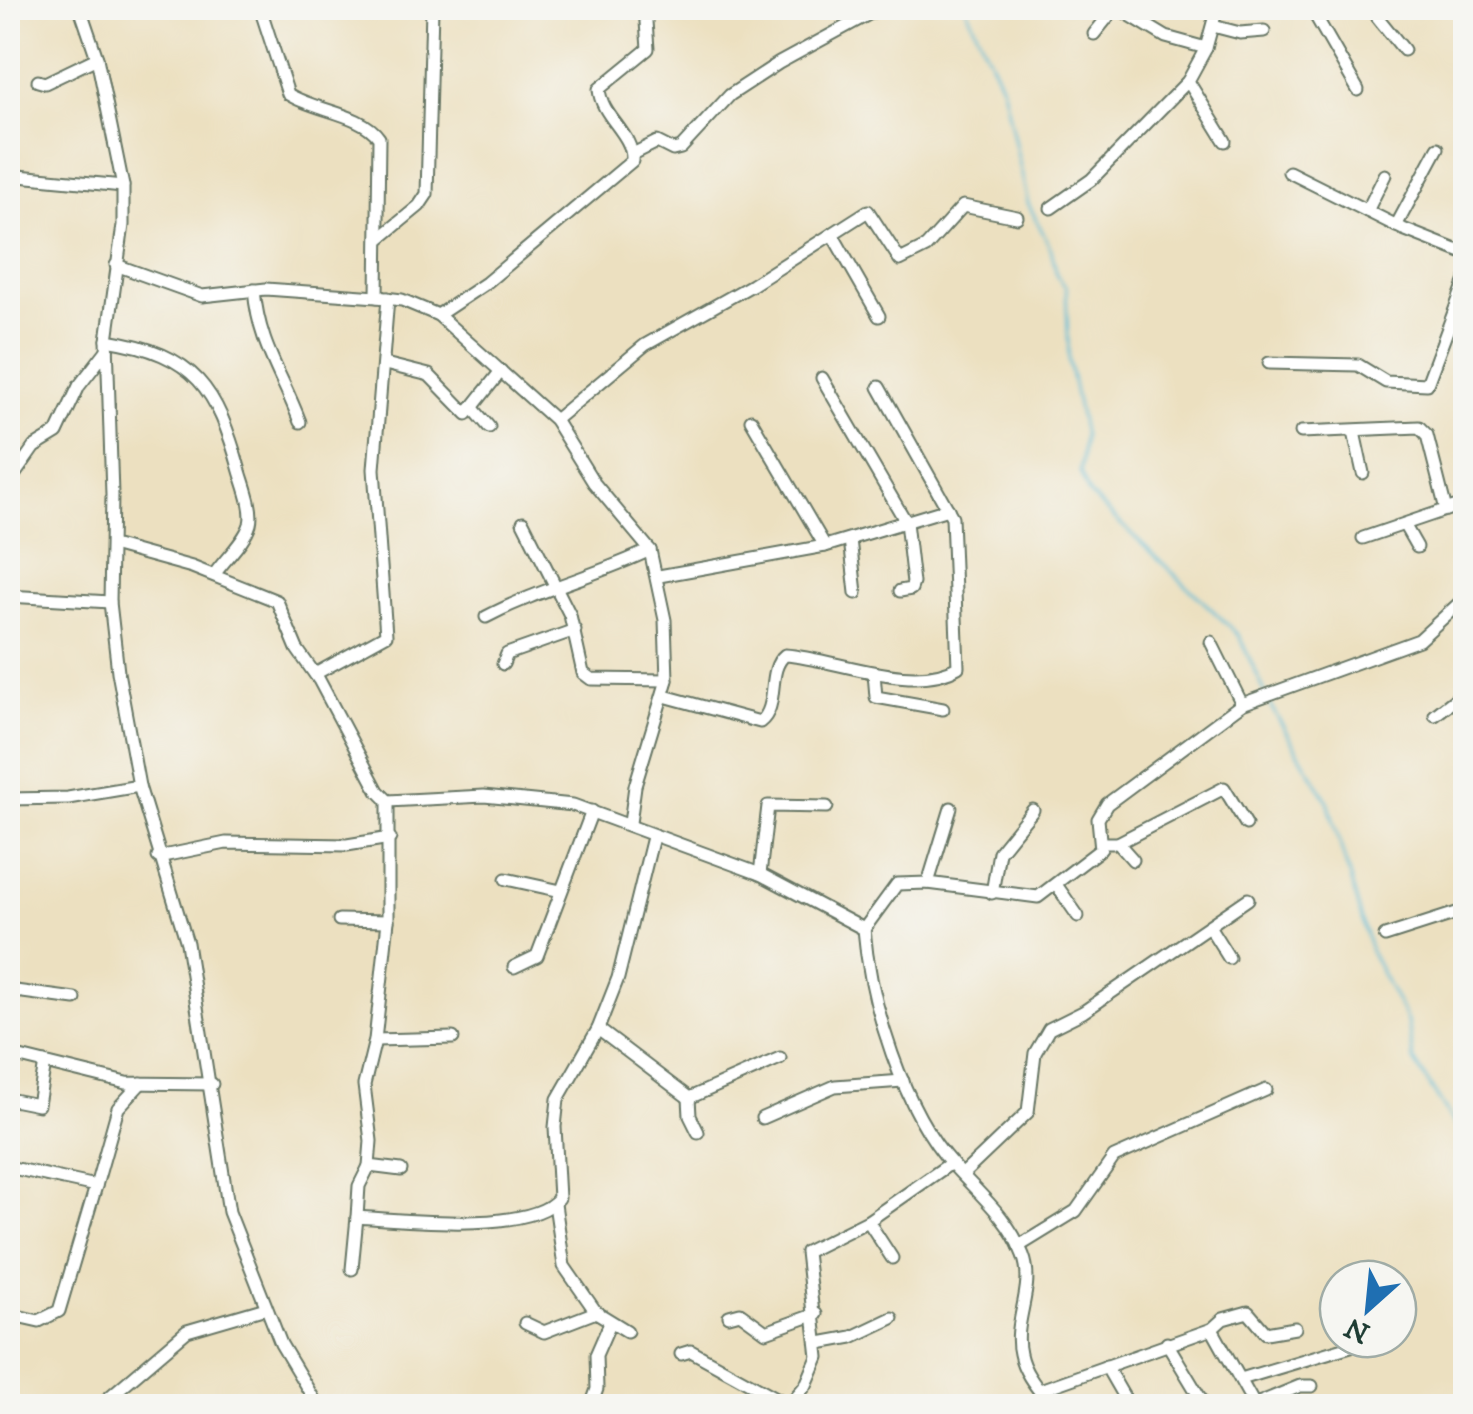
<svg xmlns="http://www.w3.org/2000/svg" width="1473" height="1414" viewBox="0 0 1473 1414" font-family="'IM FELL DW Pica',serif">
<rect width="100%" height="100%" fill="#f6f6f2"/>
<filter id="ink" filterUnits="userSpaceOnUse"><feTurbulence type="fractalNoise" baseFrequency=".01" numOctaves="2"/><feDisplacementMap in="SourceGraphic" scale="20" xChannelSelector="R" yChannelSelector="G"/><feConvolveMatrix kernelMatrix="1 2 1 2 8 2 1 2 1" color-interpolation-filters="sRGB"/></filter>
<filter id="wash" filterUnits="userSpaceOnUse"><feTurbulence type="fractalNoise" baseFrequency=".0048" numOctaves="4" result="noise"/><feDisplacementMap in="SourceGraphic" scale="40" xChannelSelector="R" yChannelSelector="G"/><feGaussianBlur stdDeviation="2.25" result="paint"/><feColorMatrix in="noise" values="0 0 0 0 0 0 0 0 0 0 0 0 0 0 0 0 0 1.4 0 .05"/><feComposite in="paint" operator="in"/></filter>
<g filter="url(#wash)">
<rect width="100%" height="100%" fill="#ece0c0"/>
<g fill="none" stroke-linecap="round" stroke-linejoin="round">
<!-- stream -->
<g stroke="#56bad5" stroke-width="2.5">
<path d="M966 8 1003 88 1028 203 1051 249 1057 276 1066 287 1069 362 1084 436 1080 472 1089 494 1238 634 1265 692"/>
<path d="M1267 700 1328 802 1372 955 1407 1021 1413 1059 1466 1142"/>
</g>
</g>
</g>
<g filter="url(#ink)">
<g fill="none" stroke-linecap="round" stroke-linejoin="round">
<!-- minor casing -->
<g stroke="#677665" stroke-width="15">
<g id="minor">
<path d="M80 8 97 58 123 186V225L107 340 112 495 110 602 118 672 139 786 187 943 229 1212 281 1344 318 1406"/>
<path d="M260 8 288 94C314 111 362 113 379 138L377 297"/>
<path d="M1118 8 1166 37 1206 48"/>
<path d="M1217 8 1206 48 1188 81 1225 141"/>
<path d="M1311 8 1358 90"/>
<path d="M1370 8 1404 50"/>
<path d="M1213 26 1240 33 1264 31"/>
<path d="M1094 34 1115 8"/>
<path d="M38 81 45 83 97 58"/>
<path d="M633 154 657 142 673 150 681 148 730 95 779 63 880 8"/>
<path d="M1289 172 1403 229 1466 254"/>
<path d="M8 175 123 186"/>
<path d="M1051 208 1091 180 1188 81"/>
<path d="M1367 211 1385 175"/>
<path d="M1396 226 1438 148"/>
<path d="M832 234 879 316"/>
<path d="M379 239 419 206 427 194 432 8"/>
<path d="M116 265 202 296 266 289 377 297 402 300 438 315 555 420 594 483 650 550 665 620 667 680 635 786 630 823"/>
<path d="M254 290C259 345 281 372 300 422"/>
<path d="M438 315 486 283 632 161C634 134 601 117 599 89L648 49 645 8"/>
<path d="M107 340C196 354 217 389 240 471 244 485 254 509 250 524 245 541 224 560 214 575"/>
<path d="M1269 363 1358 365 1386 382 1427 384 1466 280"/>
<path d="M385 364 429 375 467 414 501 371"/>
<path d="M822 378 906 522 913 583 911 589 900 591"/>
<path d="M472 407 489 427"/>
<path d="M555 420 645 345 752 285 868 211 900 260 926 247 963 206 1017 217"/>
<path d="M751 420 825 546"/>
<path d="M1301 432 1419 427 1427 435 1446 510"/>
<path d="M1354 432 1363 473"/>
<path d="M8 484 34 447 57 433 79 386 107 350"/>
<path d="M8 491V514"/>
<path d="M523 522 570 615 583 673 591 679 667 680"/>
<path d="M1405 526 1417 547"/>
<path d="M1363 538 1466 503"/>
<path d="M850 539 856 593"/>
<path d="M112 545 192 567 277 601 297 649 319 680 378 791 388 801 484 796 573 805 760 874 864 929C870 1002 903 1110 953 1165 978 1193 1009 1218 1023 1255 1036 1288 1012 1321 1020 1354 1024 1374 1039 1390 1051 1406"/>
<path d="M659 576 825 546 948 509"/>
<path d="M8 596 110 602"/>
<path d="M486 617C539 589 596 576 650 550"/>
<path d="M1211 642 1242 704"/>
<path d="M503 664 507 654 575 630"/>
<path d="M874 673 876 697 943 709"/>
<path d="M315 674 386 635 374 469 388 298"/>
<path d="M664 696 760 722C780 707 766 670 785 655 834 658 912 694 958 667L952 517 879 387"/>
<path d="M1435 715 1466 691"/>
<path d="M8 799 68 798 139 786"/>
<path d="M388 801V921L375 1040 364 1085 371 1141 369 1166 401 1170"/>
<path d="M1103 843H1118L1224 788 1246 824"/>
<path d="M1118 843 1133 860"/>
<path d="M158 857 226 843 347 845 390 838"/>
<path d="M760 874 768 806 827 807"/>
<path d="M506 879 561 891"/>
<path d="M928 883 951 808"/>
<path d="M1057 886 1078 916"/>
<path d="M992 893 999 852 1033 810"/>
<path d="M339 920 388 921"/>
<path d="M1209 926 1229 958"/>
<path d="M864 929 897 884 928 883 1038 897 1101 849 1098 819 1107 804 1242 704 1419 640 1466 597"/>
<path d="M1385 936 1466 910"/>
<path d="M514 967 537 956 592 811"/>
<path d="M8 990 75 999"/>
<path d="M598 1029 689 1098 780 1058"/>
<path d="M375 1040 453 1038"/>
<path d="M8 1054 126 1083 212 1084"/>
<path d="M689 1098 690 1116 698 1132"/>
<path d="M8 1099 38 1105 45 1063"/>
<path d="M762 1118 835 1086 903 1081"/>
<path d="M8 1167 96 1186 118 1108 141 1083"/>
<path d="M963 1174 1028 1112 1035 1053 1049 1029 1083 1012 1248 899"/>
<path d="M555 1204 564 1266 596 1312 627 1331"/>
<path d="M357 1217 359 1186 369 1166"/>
<path d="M868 1221 892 1258"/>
<path d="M1019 1246 1076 1211 1114 1157 1266 1090"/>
<path d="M352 1269 357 1217C401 1220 531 1234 559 1198L555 1127 558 1099 598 1029 618 978 653 837"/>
<path d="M8 1314 39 1321 59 1311 96 1186"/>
<path d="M729 1316 740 1313 766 1332 816 1314"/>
<path d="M525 1323 544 1332 596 1312"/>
<path d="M1212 1329 1223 1319 1248 1312 1266 1333 1295 1328"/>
<path d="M819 1343 852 1337 892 1318"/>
<path d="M1167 1343 1205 1406"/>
<path d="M681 1354 691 1351 789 1405"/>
<path d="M1106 1366 1129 1406"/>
<path d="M1241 1379 1364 1342"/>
<path d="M1040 1390 1212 1329 1255 1406"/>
<path d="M1254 1405 1300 1386H1312"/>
<path d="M99 1406 187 1331 266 1308"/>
<path d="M591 1406 597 1389 596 1355 610 1323"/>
<path d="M788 1406 806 1385 818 1357 806 1252 868 1221 951 1163"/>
</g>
</g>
<!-- minor -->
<use href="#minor" stroke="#fff" stroke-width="11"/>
</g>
</g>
<!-- margin -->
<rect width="1473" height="1414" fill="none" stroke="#f6f6f2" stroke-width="40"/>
<!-- north arrow -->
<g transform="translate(1368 1309) rotate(207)"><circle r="48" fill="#f6f6f2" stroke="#a0aca6" stroke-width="2.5"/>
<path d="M0-8L18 38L0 25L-18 38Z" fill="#1f6fb2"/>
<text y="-15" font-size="28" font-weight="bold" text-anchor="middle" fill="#1f3d34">N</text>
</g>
</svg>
